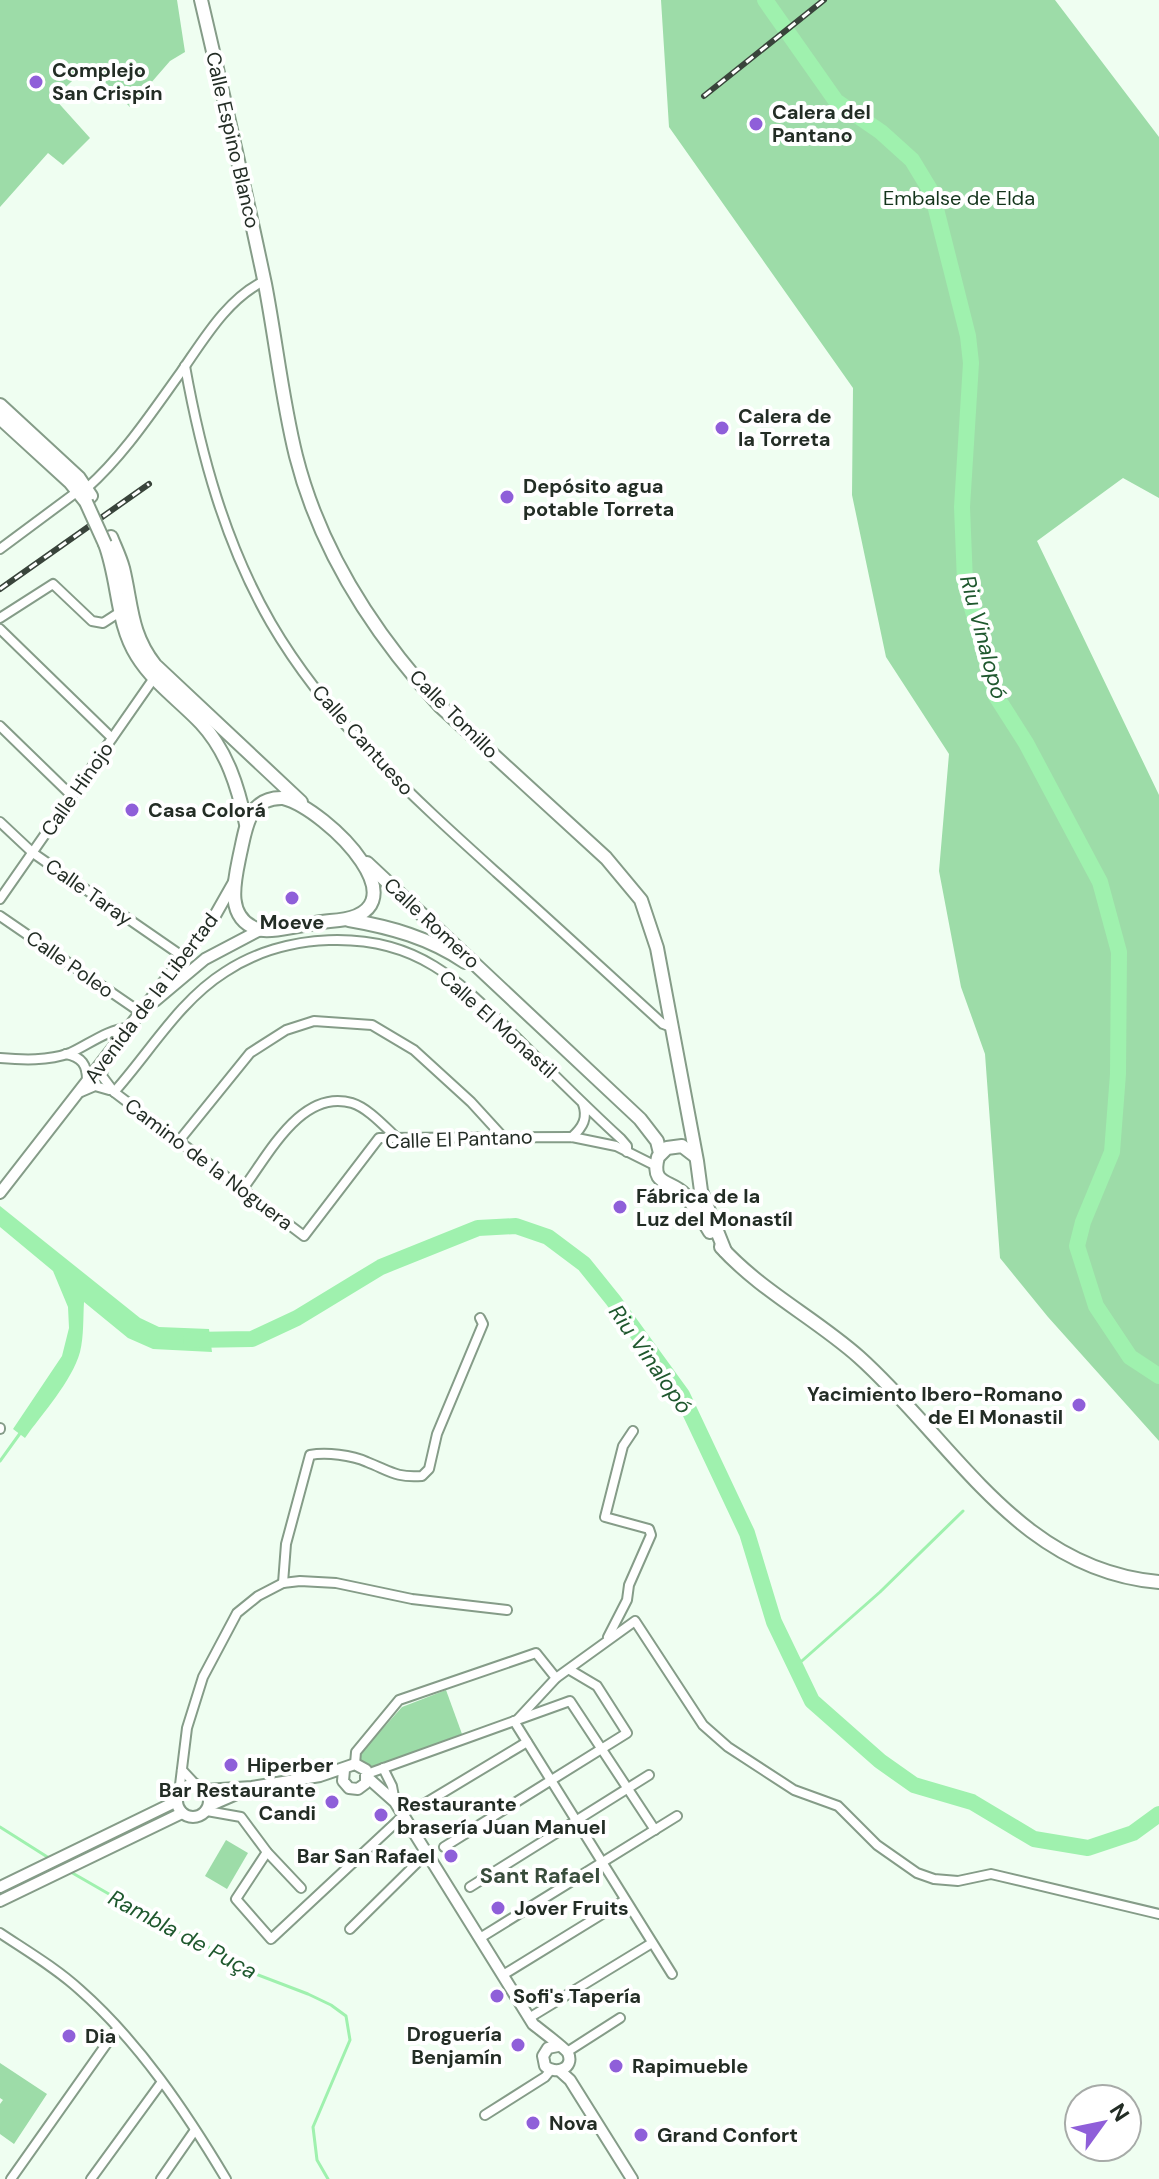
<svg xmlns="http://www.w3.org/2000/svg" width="1159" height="2179" viewBox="0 0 1159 2179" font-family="'DM Sans',sans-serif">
<rect width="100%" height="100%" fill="#effef1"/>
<!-- green -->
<g fill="#9ddca8">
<path d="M0 0H177L185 52 170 61 130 107 88 66 54 98 90 138 63 165 48 153 0 207Z"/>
<path d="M661 0H1055L1159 137V498L1123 478 1037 541 1159 795V1441L1048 1317 1000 1258 985 1054 961 987 939 871 949 754 886 657 852 495 853 388 669 127Z"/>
<path d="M446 1690 462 1734 371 1768 360 1759 361 1753 402 1707Z"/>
<path d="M226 1840 248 1853 227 1889 205 1876Z"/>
<path d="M0 2063 47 2094 14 2144 0 2134V2104L3 2100 0 2098Z"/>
</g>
<!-- water -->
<path fill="#9ff1ae" d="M0 1206 140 1318 159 1327 209 1329 212 1352 153 1349 128 1338 84 1302C83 1318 84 1336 80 1352 72 1381 42 1414 25 1438L13 1429 62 1356 69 1328 68 1307 53 1271 0 1227Z"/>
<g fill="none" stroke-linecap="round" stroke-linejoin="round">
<!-- stream -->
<g stroke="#9ff1ae" stroke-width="3">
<path d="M0 1461 21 1432"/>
<path d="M795 1667 880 1592 963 1511"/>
<path d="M0 1827 49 1858"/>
<path d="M69 1871 161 1924 206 1945 227 1963 308 1994 331 2005 346 2016 350 2040 313 2127 317 2160 328 2179"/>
</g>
<!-- river -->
<g stroke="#9ff1ae" stroke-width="16">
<path d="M765 0 836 101 881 132 912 160 932 193 968 336 971 363 962 507 965 582 996 696 1026 743 1100 882 1119 952 1118 1074 1112 1152 1083 1222 1077 1246 1096 1306 1130 1357 1159 1376"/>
<path d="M191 1340 252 1339 297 1318 381 1267 478 1228 516 1226 548 1237 584 1264 613 1300 682 1395 747 1533 774 1622 812 1701 880 1761 914 1785 972 1802 1034 1839 1088 1848 1133 1833 1159 1814"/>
</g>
<!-- minor casing -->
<g stroke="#859c88" stroke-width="12">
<g id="minor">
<path d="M185 366C201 455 225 543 271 623 328 721 414 798 497 873 553 923 608 974 663 1024L671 1027"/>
<path d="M87 488C124 455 152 412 181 372 204 339 227 299 264 281"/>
<path d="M0 549 78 491"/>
<path d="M0 618 53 584 92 621 103 623 120 612"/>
<path d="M0 629 112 738"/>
<path d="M0 726 72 796"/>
<path d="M0 822 33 853 182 956"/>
<path d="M0 899 154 678"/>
<path d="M0 916 140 1012"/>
<path d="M66 1054C82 1057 87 1065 87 1080"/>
<path d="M0 1058C23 1060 48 1061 70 1053 88 1045 108 1029 128 1028"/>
<path d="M104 1061 102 1076 114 1092 304 1236 379 1138 572 1137 616 1146 656 1166"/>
<path d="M81 1092 95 1086 109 1090"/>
<path d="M114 1092C150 1052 179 1001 225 972 284 933 373 928 434 966 462 983 488 1010 512 1033 548 1069 584 1105 621 1139L627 1146V1152"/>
<path d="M572 1137C583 1127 588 1118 583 1104"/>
<path d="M178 1142 250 1053 286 1030 314 1021 372 1025 414 1050 471 1102 503 1137"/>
<path d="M242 1190C268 1156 301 1088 352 1103 368 1108 384 1126 396 1137"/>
<path d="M0 1429V1428"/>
<path d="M283 1583 286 1544 310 1455C326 1452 352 1455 367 1462 390 1471 396 1478 422 1476L429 1469 437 1434 483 1324 480 1318"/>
<path d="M608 1637 627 1600 629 1585 651 1535 649 1529 605 1517 623 1446 633 1431"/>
<path d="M518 1719 556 1678 635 1621 703 1725 728 1747 794 1790 838 1806 877 1845 917 1873 934 1879 958 1881 991 1874 1159 1914"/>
<path d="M514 1721 672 1974"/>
<path d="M355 1764 356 1752 399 1700 536 1653 556 1678"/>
<path d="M383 1768 392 1786 395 1802"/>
<path d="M182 1770 196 1785"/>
<path d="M367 1774 570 1701 655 1830"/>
<path d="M179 1793 187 1728 203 1677 237 1613 258 1596 283 1583 300 1581 336 1583 412 1599 507 1610"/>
<path d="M419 1807 527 1742"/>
<path d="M207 1811 241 1817 267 1852 301 1888"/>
<path d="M444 1847 627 1733 597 1686 570 1670"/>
<path d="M267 1852 236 1899 271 1939 404 1815"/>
<path d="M470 1887 649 1775"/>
<path d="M350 1929 427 1853"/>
<path d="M0 1933C27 1951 56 1968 80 1990 139 2042 186 2112 226 2179"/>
<path d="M480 1938 677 1816"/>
<path d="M503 1975 625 1900"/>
<path d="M529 2018 652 1943"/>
<path d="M567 2052 620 2018"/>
<path d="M485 2115 545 2077 550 2071"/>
<path d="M11 2179 117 2029"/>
<path d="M91 2179 161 2083"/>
<path d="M161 2179 195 2130"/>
</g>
</g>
<!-- tertiary casing -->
<g stroke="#859c88" stroke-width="14">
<g id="tertiary">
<path d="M155 1001 205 959 260 930"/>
<path d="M0 1193 213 919 234 882"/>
<path d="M368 1778 395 1802 533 2024C539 2029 566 2049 568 2053 575 2069 555 2075 545 2066L543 2056 548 2048 558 2046"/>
<circle cx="193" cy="1801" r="16"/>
<path d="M205 1790 252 1787 320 1776 355 1764 366 1770V1783L358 1789 349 1788 343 1781 344 1770"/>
<path d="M209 1806 248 1789"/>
<path d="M0 1887 177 1801"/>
<path d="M0 1901 182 1813"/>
<path d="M560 2071 570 2080 632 2179"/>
</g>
</g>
<!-- secondary casing -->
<g stroke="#859c88" stroke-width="16">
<g id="secondary">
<path d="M201 0C223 94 245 189 265 284 276 341 282 400 296 456 320 551 375 635 440 706L606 858 641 900 657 948 697 1161 701 1191 725 1251"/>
<path d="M0 405 79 478 91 496"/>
<path d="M0 418 70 482 86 502"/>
<path d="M111 537C115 547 120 557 123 568 132 605 130 633 155 665L301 802"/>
<path d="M105 544C119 581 116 623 137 656 153 682 180 701 201 723 227 751 238 787 246 824"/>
<path d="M283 798C327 809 433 915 330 921 311 922 272 934 257 929 224 917 235 879 240 854 246 828 248 797 283 798Z"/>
<path d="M367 863 640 1119 657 1141 660 1153"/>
<path d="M349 920C390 927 430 938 465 962"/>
<path d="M695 1156 682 1146 667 1148 658 1157C650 1186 671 1180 684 1194 694 1206 702 1219 710 1232"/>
<path d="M721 1247C761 1291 815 1318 859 1357 954 1442 1018 1570 1159 1582"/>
</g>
</g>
<!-- minor -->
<use href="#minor" stroke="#fff" stroke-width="8"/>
<!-- tertiary -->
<use href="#tertiary" stroke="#fff" stroke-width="10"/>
<!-- secondary -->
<use href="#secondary" stroke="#fff" stroke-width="12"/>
<!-- rail casing -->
<g stroke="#39443b" stroke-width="6">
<g id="rail">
<path d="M704 96 824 0"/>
<path d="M0 589 149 484"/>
</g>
</g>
<!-- rail -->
<use href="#rail" stroke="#fff" stroke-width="3" stroke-dasharray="9" stroke-linecap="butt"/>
<!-- secondary-bridge casing -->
<g stroke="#859c88" stroke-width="16" stroke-linecap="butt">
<path id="secondary-bridge" d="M86 502 105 544"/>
</g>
<!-- secondary-bridge -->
<use href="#secondary-bridge" stroke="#fff" stroke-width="12"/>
</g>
<!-- markers -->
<g fill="#8f5fd9" stroke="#fff" stroke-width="3">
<circle cx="36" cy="82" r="8"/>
<circle cx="756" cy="124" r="8"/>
<circle cx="722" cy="428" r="8"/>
<circle cx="507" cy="497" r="8"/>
<circle cx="132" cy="810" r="8"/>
<circle cx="292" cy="898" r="8"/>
<circle cx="620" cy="1207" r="8"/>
<circle cx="1079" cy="1405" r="8"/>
<circle cx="231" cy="1765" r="8"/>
<circle cx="332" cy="1802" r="8"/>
<circle cx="381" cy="1815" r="8"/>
<circle cx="451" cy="1856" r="8"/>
<circle cx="498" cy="1908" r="8"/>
<circle cx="497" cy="1996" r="8"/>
<circle cx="69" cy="2036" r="8"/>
<circle cx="518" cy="2045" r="8"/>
<circle cx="616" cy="2066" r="8"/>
<circle cx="533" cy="2123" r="8"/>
<circle cx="641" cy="2135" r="8"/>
</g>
<g text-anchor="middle" stroke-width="8" stroke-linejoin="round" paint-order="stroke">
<!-- poi labels -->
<g font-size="20" font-weight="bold" fill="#232d25" stroke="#fff" text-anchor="start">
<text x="52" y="77">Complejo<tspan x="52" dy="23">San Crispín</tspan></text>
<text x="772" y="119">Calera del<tspan x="772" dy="23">Pantano</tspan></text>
<text x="738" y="423">Calera de<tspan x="738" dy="23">la Torreta</tspan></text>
<text x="523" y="493">Depósito agua<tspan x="523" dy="23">potable Torreta</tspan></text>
<text x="148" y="817">Casa Colorá</text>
<text x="292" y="929" text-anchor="middle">Moeve</text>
<text x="636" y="1203">Fábrica de la<tspan x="636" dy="23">Luz del Monastíl</tspan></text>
<text x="1063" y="1401" text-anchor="end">Yacimiento Ibero-Romano<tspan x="1063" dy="23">de El Monastil</tspan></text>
<text x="247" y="1772">Hiperber</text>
<text x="316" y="1797" text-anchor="end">Bar Restaurante<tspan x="316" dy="23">Candi</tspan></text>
<text x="397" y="1811">Restaurante<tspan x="397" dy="23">brasería Juan Manuel</tspan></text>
<text x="435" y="1863" text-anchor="end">Bar San Rafael</text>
<text x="514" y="1915">Jover Fruits</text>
<text x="513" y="2003">Sofi's Tapería</text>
<text x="502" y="2041" text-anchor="end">Droguería<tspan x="502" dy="23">Benjamín</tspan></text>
<text x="85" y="2043">Dia</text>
<text x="632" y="2073">Rapimueble</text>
<text x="549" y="2130">Nova</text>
<text x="657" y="2142">Grand Confort</text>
</g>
<!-- street labels -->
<g font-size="20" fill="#232d25" stroke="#fff">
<text transform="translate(233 140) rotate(77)" y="7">Calle Espino Blanco</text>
<text transform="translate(454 714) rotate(45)" y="7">Calle Tomillo</text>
<text transform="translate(363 740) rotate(48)" y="7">Calle Cantueso</text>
<text transform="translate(77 789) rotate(-55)" y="7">Calle Hinojo</text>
<text transform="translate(89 892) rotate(35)" y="7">Calle Taray</text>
<text transform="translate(432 923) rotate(43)" y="7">Calle Romero</text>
<text transform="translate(70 964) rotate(35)" y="7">Calle Poleo</text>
<text transform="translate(151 998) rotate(-53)" y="7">Avenida de la Libertad</text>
<text transform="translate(498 1024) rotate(42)" y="7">Calle El Monastil</text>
<text transform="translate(459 1139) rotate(-2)" y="7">Calle El Pantano</text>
<text transform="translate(209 1164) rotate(37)" y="7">Camino de la Noguera</text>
</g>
<!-- park labels -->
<g font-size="20" fill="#14351c" stroke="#fff">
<text x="959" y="205">Embalse de Elda</text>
</g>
<!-- water labels -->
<g font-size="22" font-style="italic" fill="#1f582e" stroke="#fff">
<text transform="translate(984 637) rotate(75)" y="8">Riu Vinalopó</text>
<text transform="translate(651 1359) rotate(55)" y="8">Riu Vinalopó</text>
<text transform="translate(183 1934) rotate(28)" y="8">Rambla de Puça</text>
</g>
<!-- neighbourhood labels -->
<g font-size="22" font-weight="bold" fill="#394d3c" stroke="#fff">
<text x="540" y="1883">Sant Rafael</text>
</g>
</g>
<!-- north arrow -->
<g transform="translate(1103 2123) rotate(57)"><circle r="38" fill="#ffffff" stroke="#a7aba8" stroke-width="2"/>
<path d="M0-6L14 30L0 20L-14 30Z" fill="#8f5fd9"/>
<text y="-12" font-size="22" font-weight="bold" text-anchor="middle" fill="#232d25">N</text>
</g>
</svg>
